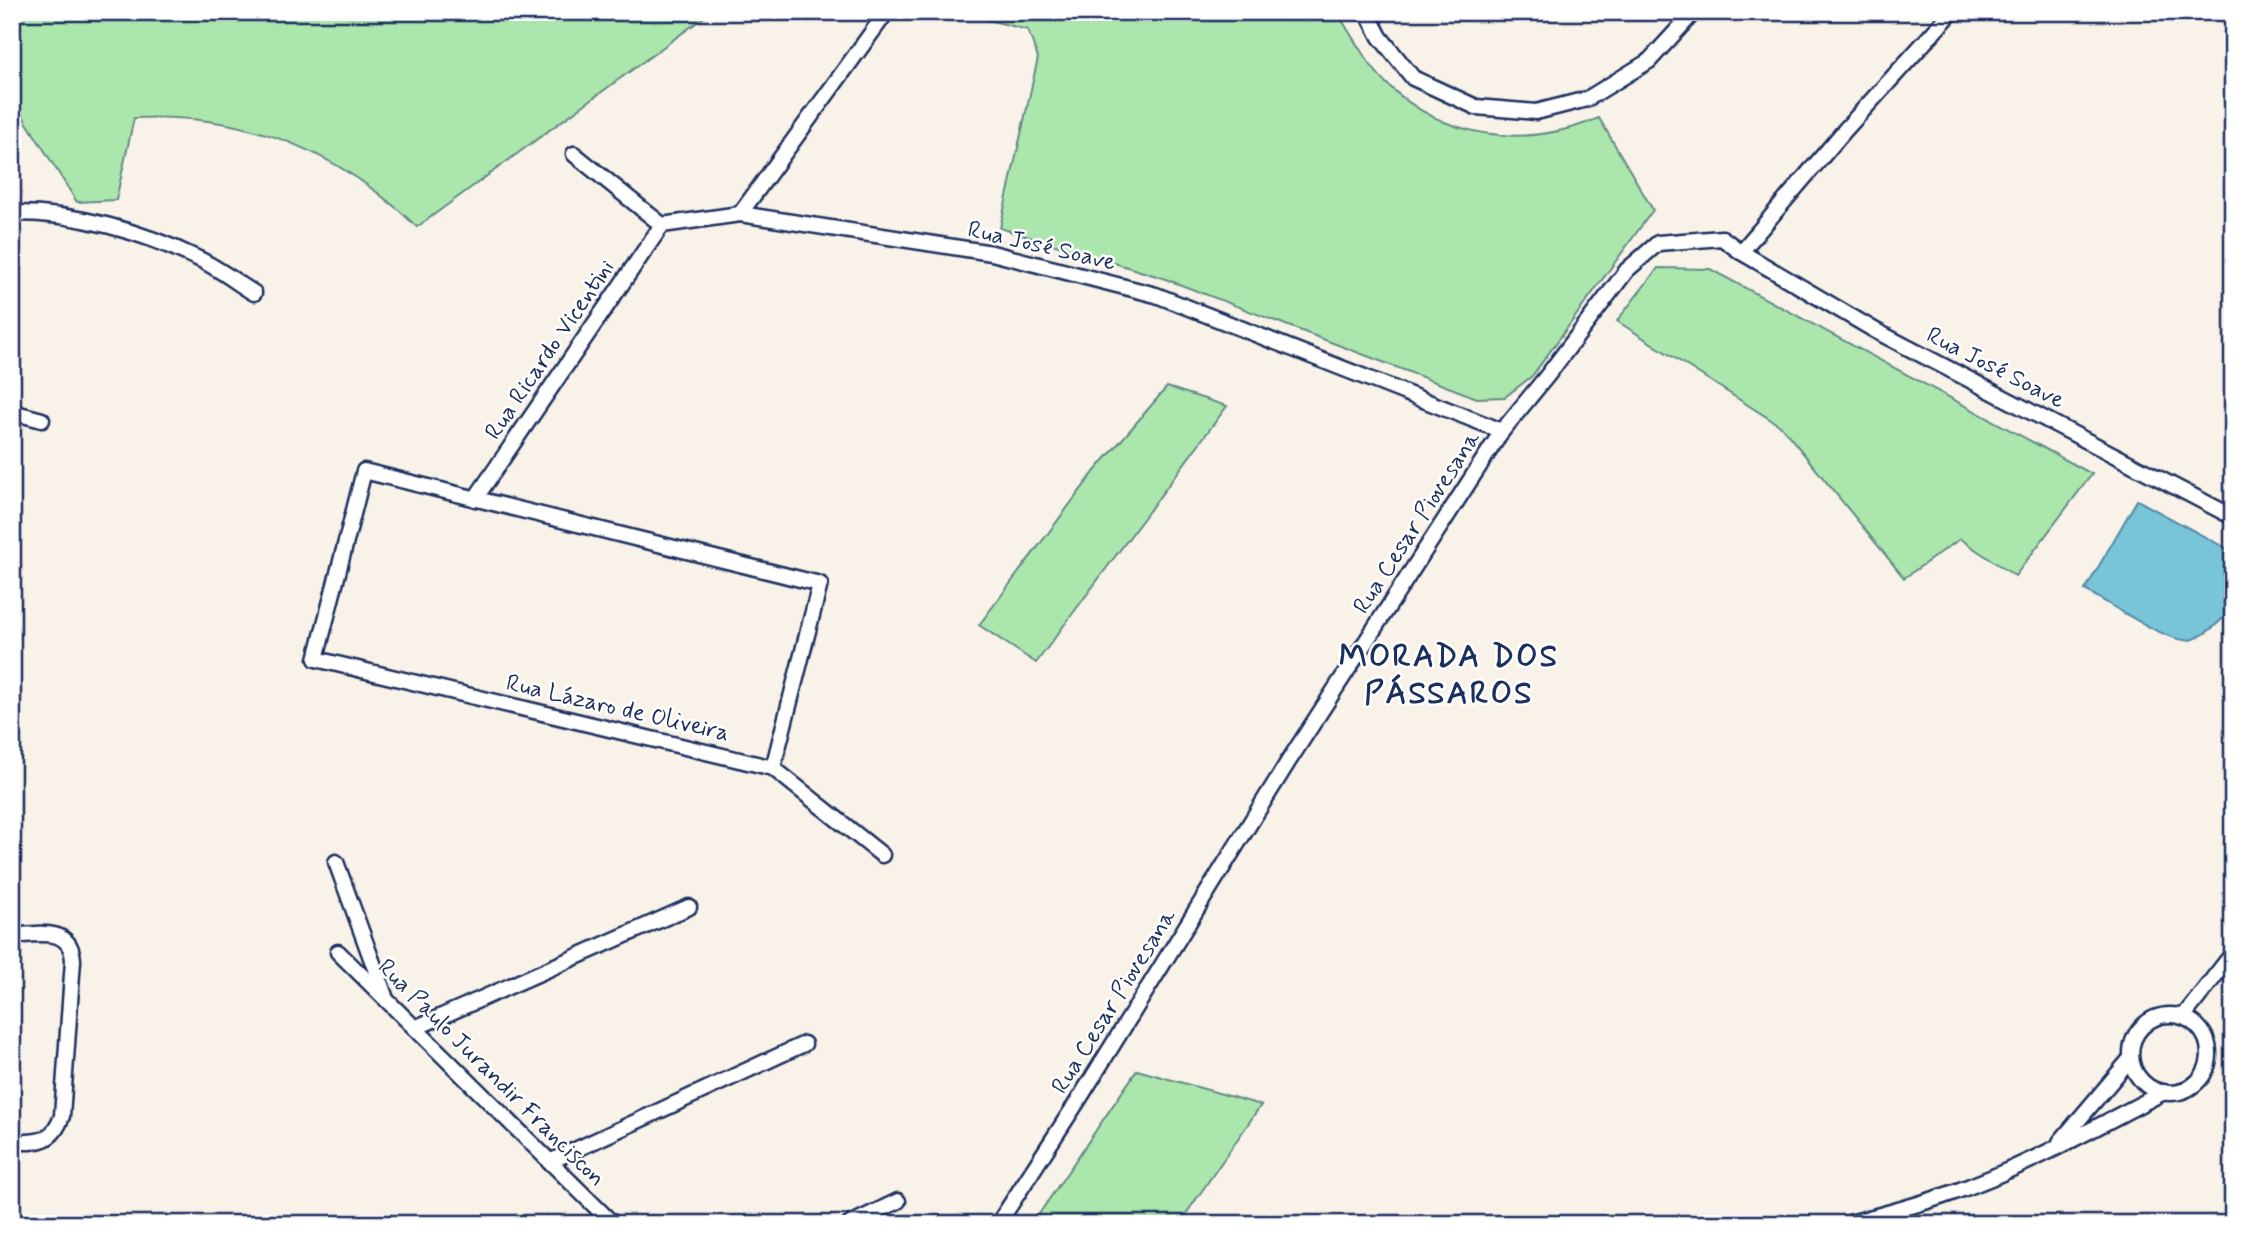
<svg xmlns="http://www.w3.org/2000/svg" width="2245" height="1236" viewBox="0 0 2245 1236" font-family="Mynerve,sans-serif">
<rect width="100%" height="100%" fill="#f8f2e8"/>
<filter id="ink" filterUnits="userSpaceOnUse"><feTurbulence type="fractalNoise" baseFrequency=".0143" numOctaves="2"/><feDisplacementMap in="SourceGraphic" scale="14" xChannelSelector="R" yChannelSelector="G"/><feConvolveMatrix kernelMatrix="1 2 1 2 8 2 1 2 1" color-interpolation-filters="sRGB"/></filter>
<g filter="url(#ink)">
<!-- green -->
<g fill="#abe7ad" stroke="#638b86" stroke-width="2">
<path d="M12 12H711L417 227C338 150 245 112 134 118L116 200 77 202 15 104H12Z"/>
<path d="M956 12H1332L1340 17C1354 39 1367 64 1386 83 1444 140 1526 149 1599 118L1653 210 1532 376 1505 397 1477 398 1163 278 1000 228 1038 58 1028 30Z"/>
<path d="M1658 268 1710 269 2092 474 2015 576 1960 539 1904 578 1782 427 1617 321Z"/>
<path d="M1167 387 1227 406 1036 663 979 625 1095 471Z"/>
<path d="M1137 1070 1261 1105 1179 1224H1045L1035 1220Z"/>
</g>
<!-- water -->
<path fill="#79c5d8" stroke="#5389a7" stroke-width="2" d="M2137 500 2233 552V607C2222 620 2206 637 2189 640 2167 643 2106 601 2085 590Z"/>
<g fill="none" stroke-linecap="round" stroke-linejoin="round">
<!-- minor casing -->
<g stroke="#1b2f5e" stroke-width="19">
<g id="minor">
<path d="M1367 12 1380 37 1413 78 1476 107 1536 112 1587 99 1649 61 1694 12"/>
<path d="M574 154 662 225 740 214 992 253 1156 295 1502 431"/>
<path d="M12 213C75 212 143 232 199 259 218 268 236 282 254 293"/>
<path d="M740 214 883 17"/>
<path d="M1741 252 1876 331 2233 517"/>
<path d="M12 412 42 420"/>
<path d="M475 499 662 225"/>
<path d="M773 768 820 584 364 471 316 659 773 768 882 855"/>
<path d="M336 862 385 996"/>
<path d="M12 936C38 934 71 926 73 960L62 1116C52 1144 38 1142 12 1142"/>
<path d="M338 952 613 1224"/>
<circle cx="2170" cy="1054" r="39"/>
<path d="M2183 1017 2233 953"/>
<path d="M415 1028 689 907"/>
<path d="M2060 1142 2131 1058"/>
<path d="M549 1162 804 1044"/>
<path d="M850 1224 898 1201"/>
<path d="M998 1224 1081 1096 1288 762 1502 431 1547 376 1627 270 1658 243 1722 238 1741 252 1845 130 1952 12"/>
<path d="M1846 1224C1881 1215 1915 1206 1949 1194 2024 1168 2094 1128 2164 1092"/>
</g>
</g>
<!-- minor -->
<use href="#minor" stroke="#fff" stroke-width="14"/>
</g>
</g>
<g text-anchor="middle" stroke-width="5" stroke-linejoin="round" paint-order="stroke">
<!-- street labels -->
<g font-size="24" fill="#1b2f5e" stroke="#fff">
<text transform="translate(1042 245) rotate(13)" y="8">Rua José Soave</text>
<text transform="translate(549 349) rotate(-56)" y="8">Rua Ricardo Vicentini</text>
<text transform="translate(1996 367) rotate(27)" y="8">Rua José Soave</text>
<text transform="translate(1416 522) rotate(-57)" y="8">Rua Cesar Piovesana</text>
<text transform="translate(618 707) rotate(13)" y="8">Rua Lázaro de Oliveira</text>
<text transform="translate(1113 1001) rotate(-58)" y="8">Rua Cesar Piovesana</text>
<text transform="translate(492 1072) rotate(45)" y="8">Rua Paulo Jurandir Franciscon</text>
</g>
<!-- district labels -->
<g font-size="32" font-weight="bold" letter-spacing="2" fill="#1b2f5e" stroke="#fff">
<text x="1449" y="666">MORADA DOS<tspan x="1449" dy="37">PÁSSAROS</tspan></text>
</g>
</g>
<!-- margin -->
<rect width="2245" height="1236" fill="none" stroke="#fff" stroke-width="42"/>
<rect x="21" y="21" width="2203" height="1194" fill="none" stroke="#1b2f5e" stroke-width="2.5" filter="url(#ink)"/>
</svg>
